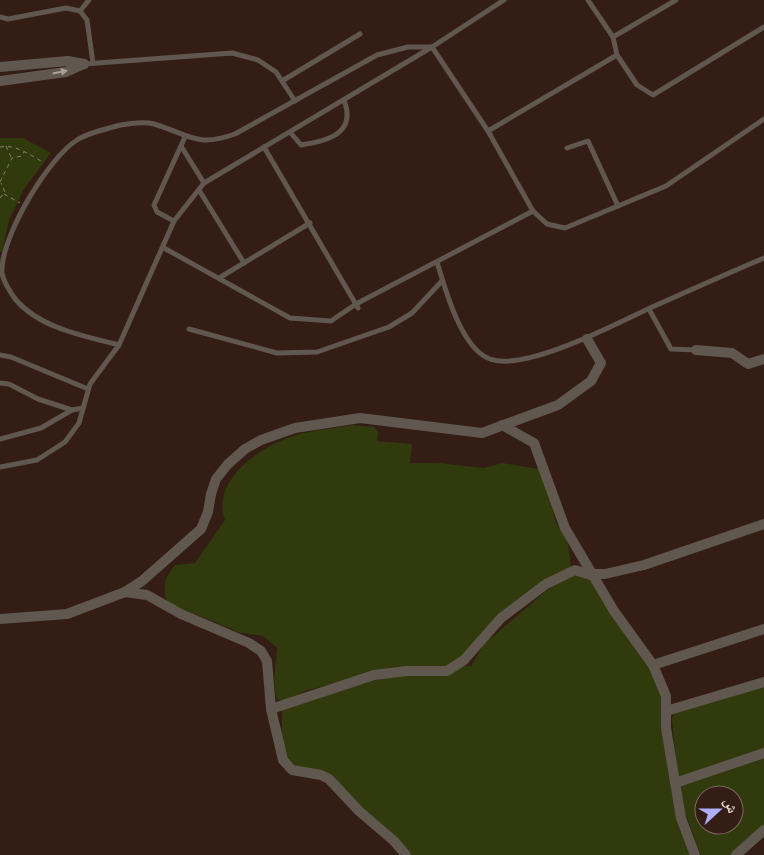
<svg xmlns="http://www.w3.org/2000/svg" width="764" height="855" viewBox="0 0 764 855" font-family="'Noto Sans','Noto Naskh Arabic',sans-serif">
<rect width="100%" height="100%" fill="#331d14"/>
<!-- green -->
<g fill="#303a0c" fill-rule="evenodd">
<path d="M0 138H23L51 153 24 189 9 220 2 252 0 251Z"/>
<path d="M353 425 374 427 378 432 377 441 412 444 410 463H439L484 468 502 463 539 469 550 499 556 523 567 537 571 567 540 584 465 658 449 668 356 677 305 691 283 703 276 697 274 680 277 648 263 636 241 633 168 603C161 588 165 577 175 565L195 563 225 520C212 486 249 455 278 442 300 431 329 429 353 425Z"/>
<path d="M582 574 591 580 648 663 659 687 664 710 661 726 679 819 692 855H408L358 807 336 782 300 770 286 757 282 737V709C319 697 357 682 396 676 424 672 436 684 462 665L471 666 484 644 553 585 568 575Z"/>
<path d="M764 686V827L732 855H701L685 812 675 752 672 718 675 712ZM704 795H734V825H704Z"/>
</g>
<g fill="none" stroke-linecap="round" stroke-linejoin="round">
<!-- path -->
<g stroke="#907d75" stroke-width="1" stroke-dasharray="4 4" stroke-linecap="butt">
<path d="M6 146 11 157"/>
<path d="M0 147C14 144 29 154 41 161"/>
<path d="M0 182 12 158 22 156 24 152"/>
<path d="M4 194 20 203"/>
<path d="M0 198 5 192 1 183"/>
</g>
<!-- service -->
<g stroke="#60574f" stroke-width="5">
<path d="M588 0 613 37 617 55 637 85 653 95 764 27"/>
<path d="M80 11 89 0"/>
<path d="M0 17 8 19 66 8 80 11 87 20 93 63"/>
<path d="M613 37 676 0"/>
<path d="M84 64 232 53 258 60 276 72 295 101"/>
<path d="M282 81 360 34"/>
<path d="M488 131 617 55"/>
<path d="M290 132 301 145C327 141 357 134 344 100"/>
<path d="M181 146 204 183"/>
<path d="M264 147 358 308"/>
<path d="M567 148 588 141 618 206"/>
<path d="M199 190 244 263"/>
<path d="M174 221 157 212 154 205 185 137"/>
<path d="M164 248 290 318 331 321 356 304 533 211"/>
<path d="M437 262C445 288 461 349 490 359 525 372 616 324 650 308 688 291 726 274 764 258"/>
<path d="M219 278 310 223"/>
<path d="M649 309 671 349 696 350"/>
<path d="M189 329 277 353 317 352 389 327 412 313 442 281"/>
<path d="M119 345C84 336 40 328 16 300 11 294 3 280 2 273 0 238 48 158 77 140 86 134 102 130 113 127 123 124 144 121 154 124 188 134 196 148 235 134L377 55 408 47H432L488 131 533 211 547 224 565 228 666 186 764 119"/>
<path d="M0 355 11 357 88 389"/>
<path d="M0 383 9 384 38 399 72 410"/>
<path d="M0 439 41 428 72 410 83 408"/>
<path d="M0 467 37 460 65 442 79 423 90 384 119 345 174 221 204 183 432 47 504 0"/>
</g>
<!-- minor -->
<g stroke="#60574f" stroke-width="10">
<path d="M0 67 68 61 84 64"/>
<path d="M0 81 66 72 84 64"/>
<path d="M696 350 732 353 748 364 764 359"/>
<path d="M502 425 534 443 565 528 614 611 653 665 666 696V728L681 818 695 855"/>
<path d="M593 574H605L644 565 764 524"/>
<path d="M125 592 147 595 181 614 249 643 261 651 267 661 271 709 283 760 292 770 321 775 329 779 359 811 394 841 406 855"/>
<path d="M0 619 67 614 125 592 142 581 201 529 208 512 211 494 216 479 228 464 245 449 261 440 295 428 360 418 482 433 558 405 591 381 601 363 587 339"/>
<path d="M653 665 764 629"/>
<path d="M271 709 374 675 407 671H447L464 660 501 618 546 584 575 570 594 576"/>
<path d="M666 711 764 682"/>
<path d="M675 783 764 753"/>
<path d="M736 855 764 830"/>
</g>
</g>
<!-- one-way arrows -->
<defs><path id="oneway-solid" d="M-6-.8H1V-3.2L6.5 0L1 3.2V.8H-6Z" transform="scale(1.25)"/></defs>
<use fill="#aa9d96" href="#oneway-solid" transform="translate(60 72) rotate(-11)"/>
<!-- north arrow -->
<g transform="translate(719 810) rotate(69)"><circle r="24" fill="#331d14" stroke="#7b675f"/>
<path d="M0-4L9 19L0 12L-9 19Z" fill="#afaefa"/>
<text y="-8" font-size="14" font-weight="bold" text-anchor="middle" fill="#e6d7d0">ش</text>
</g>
</svg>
